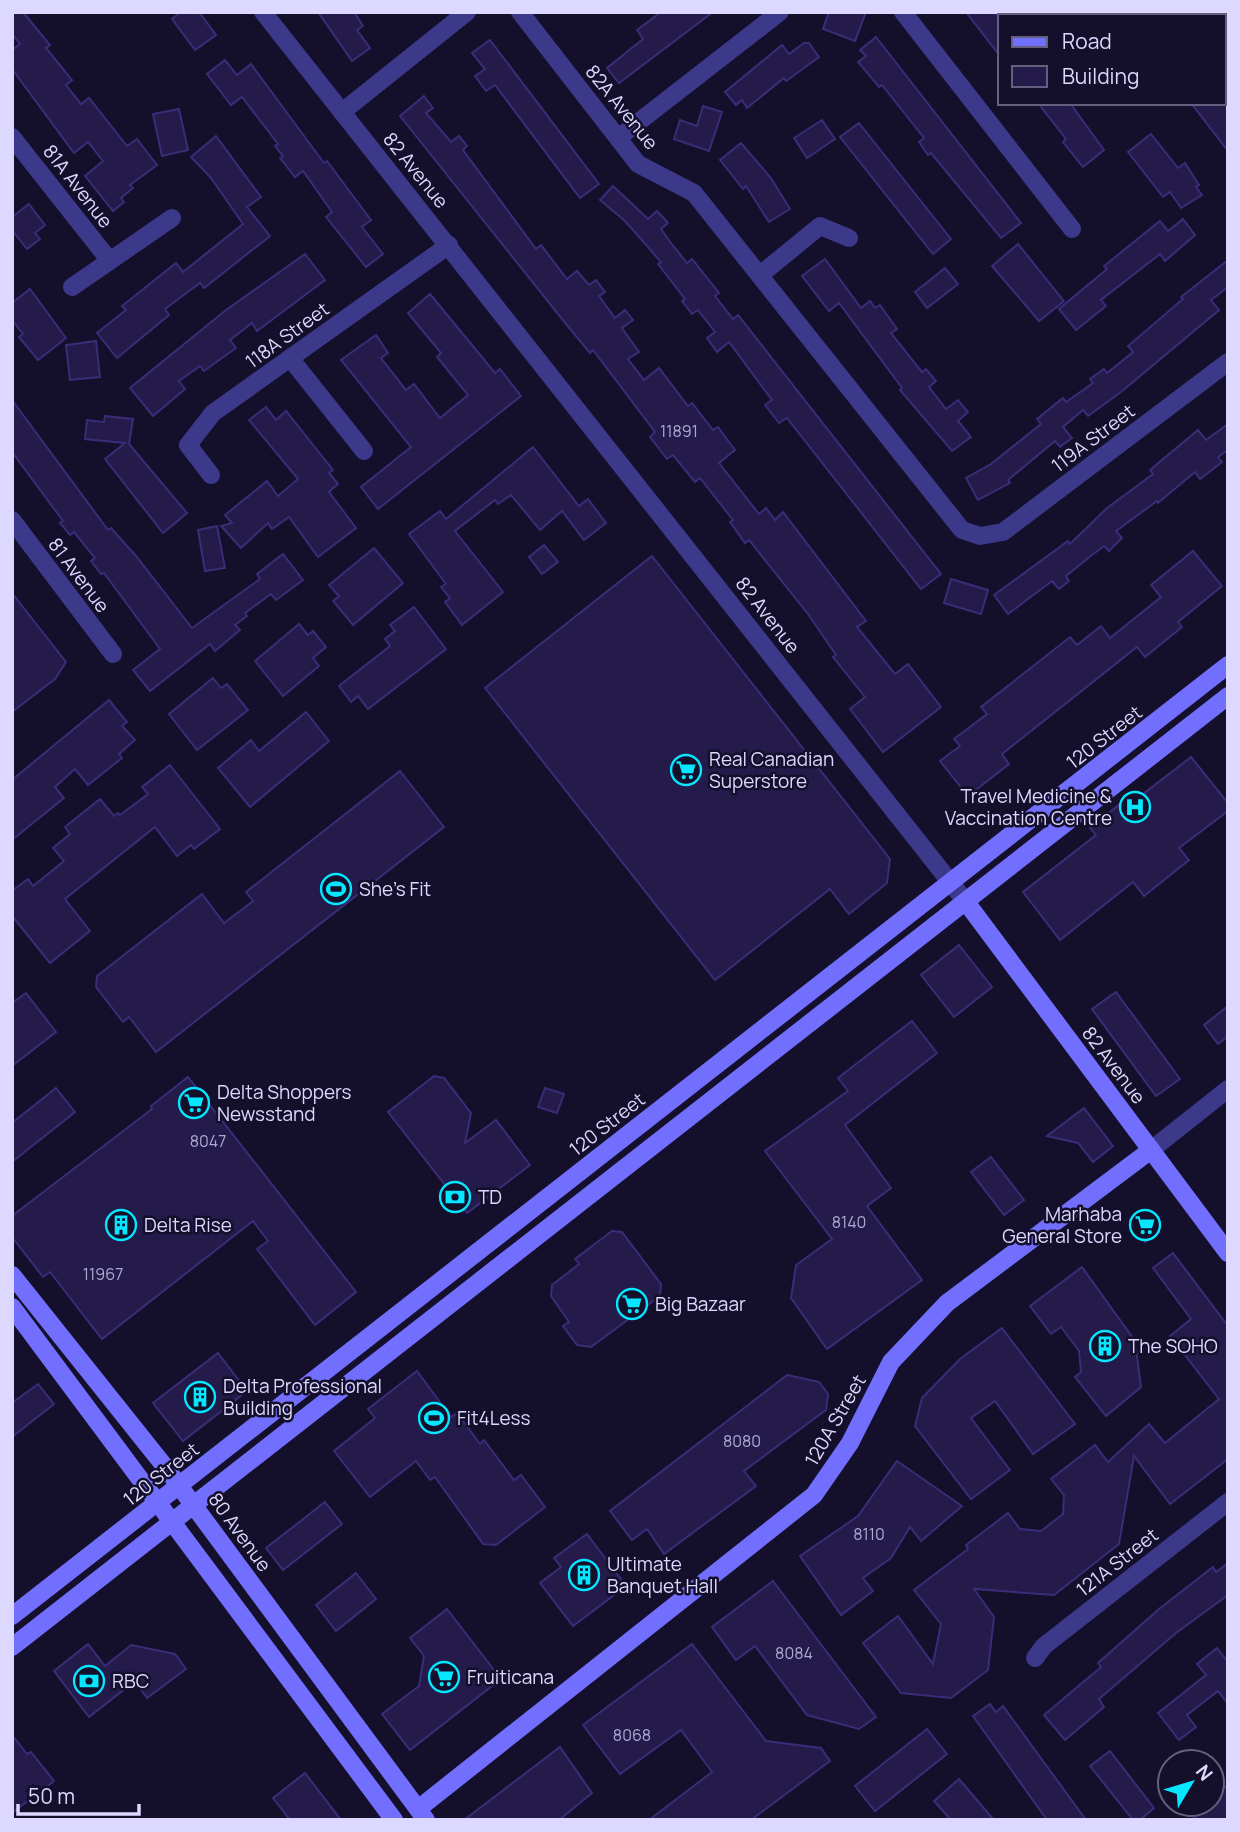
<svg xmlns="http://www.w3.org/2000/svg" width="1240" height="1832" viewBox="0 0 1240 1832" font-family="Manrope,sans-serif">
<rect width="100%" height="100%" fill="#140f2a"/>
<!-- building -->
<g fill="#241b4b" stroke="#3b2c78" stroke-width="2">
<path d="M12 12H23L50 45 46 48 72 80 66 85 81 104 89 98 127 146 137 139 157 165 130 185 133 188 121 198 124 202 113 211 85 176 103 161 88 142 74 153 12 69V50L20 44 12 34Z"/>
<path d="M181 12H199L216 35 195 50 172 19Z"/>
<path d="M318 12H354L363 26 357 30 370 48 352 61Z"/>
<path d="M661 12H713L619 83 607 68 643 39 637 30Z"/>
<path d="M829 12H866L855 41 823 29Z"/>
<path d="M966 12H996L1000 18V56Z"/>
<path d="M876 37 1021 223 1001 238 931 153 928 155 919 142 924 138 882 85 879 87 858 62 866 56 860 50Z"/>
<path d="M490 40 599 184 580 198 495 85 486 91 475 76 485 69 472 53Z"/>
<path d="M804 43H809L819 57 786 81 784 78 747 108 742 100 736 105 725 92 782 45 789 54Z"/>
<path d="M225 60 237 75 251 64 324 163 327 161 371 220 362 227 383 254 366 267 326 217 332 212 303 171 295 177 280 158 283 156 275 146 278 144 242 97 231 105 207 74Z"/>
<path d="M424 96 433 108 426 113 451 142 459 136 467 146 463 150 536 249 541 245 567 279 577 271 589 285 596 280 605 292 599 296 615 318 625 310 633 320 622 328 639 352 628 359 644 380 659 368 688 406 692 403 713 430 718 427 735 450 719 463 759 514 766 508 775 520 783 512 866 621 857 627 895 674 908 664 941 707 883 752 850 709 865 697 833 657 836 655 808 614 749 540 745 543 730 522 733 520 700 478 695 482 673 455 667 459 650 437 655 432 593 350 590 353 566 324 400 116Z"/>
<path d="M1038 103H1070L1104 150 1083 167 1063 142 1066 139Z"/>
<path d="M1191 103H1228V151Z"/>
<path d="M703 106 722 112 709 151 674 139 680 120 697 126Z"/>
<path d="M179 109 188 150 162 156 153 114Z"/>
<path d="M822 120 835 139 807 158 794 138Z"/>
<path d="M859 123 951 239 933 254 840 137Z"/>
<path d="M1151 134 1178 168 1185 163 1199 185 1196 187 1202 195 1181 208 1170 192 1163 197 1128 152Z"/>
<path d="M216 136 261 197 247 207 270 236 204 288 200 283 165 309 169 315 117 358 97 333 126 310 122 306 176 263 183 272 243 224 211 178 191 157Z"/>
<path d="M741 143 771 178 790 209 769 222 746 186 743 189 720 160Z"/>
<path d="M613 186 648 219 657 211 668 223 661 229 671 243 687 263 692 259 719 293 715 296 733 319 738 315 941 574 921 589 787 418 779 423 765 405 772 400 729 342 717 352 707 338 715 332 698 310 692 314 682 301 685 299 658 264 661 262 625 221 600 200Z"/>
<path d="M29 204 45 225 35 233 40 239 27 249 12 230V217Z"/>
<path d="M1183 219 1195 235 1165 261 1160 254 1101 300 1106 306 1076 330 1059 309 1107 269 1104 266 1160 221 1168 231Z"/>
<path d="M1018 244 1064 301 1039 321 992 266Z"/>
<path d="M305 254 325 280 257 331 252 323 230 340 236 348 204 371 200 366 179 381 185 389 153 416 130 388 226 310Z"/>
<path d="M825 259 861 308 870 301 875 308 880 305 897 329 891 333 922 372 926 369 936 381 929 387 946 409 958 400 968 412 958 421 971 437 952 451 900 390 902 388 839 303 829 311 802 276Z"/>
<path d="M1228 260V287L1211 300 1219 310 1121 392 1088 416 1083 410 1063 427 1072 438 1060 447 1055 441 1008 480 1010 483 978 500 966 478 991 464 1041 424 1037 419 1063 398 1066 402 1093 383 1090 379 1104 369 1107 373 1133 352 1128 346 1183 299 1181 297Z"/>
<path d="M945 268 958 284 927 308 915 292Z"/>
<path d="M30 289 66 338 38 360 19 337 23 334 12 320V303Z"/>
<path d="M430 294 495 373 500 369 521 396 378 509 361 487 411 447 341 360 376 335 388 353 381 358 406 390 414 384 440 418 468 395 437 357 441 353 408 313Z"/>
<path d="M96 341 100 377 70 380 66 345Z"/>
<path d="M12 400 108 530 111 528 136 556 192 628 260 579 257 574 283 554 303 580 276 600 271 594 245 613 247 616 235 625 240 630 215 651 210 644 150 691 133 670 160 649 104 573 101 574 91 561 95 558 74 532 70 535 60 523 63 521 12 452Z"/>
<path d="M266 407 276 420 286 411 333 470 329 473 338 484 329 492 356 528 318 557 289 517 272 529 268 523 241 548 221 526 232 523 225 515 267 481 278 496 298 479 249 420Z"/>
<path d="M105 416 133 419 129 444 187 513 163 533 105 459 125 443 85 439 87 420 104 422Z"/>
<path d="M1228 424V450L1218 457 1222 462 1200 479 1195 472 1158 503 1157 501 1116 531 1122 538 1109 551 1104 546 1092 555 1066 576 1069 581 1059 589 1052 581 1008 614 994 595 1068 541 1070 544 1107 508 1153 474 1150 470 1198 430 1206 440Z"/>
<path d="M533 447 579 506 588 499 606 523 584 540 562 511 540 530 511 495 498 504 495 500 455 531 503 592 462 625 445 602 450 598 441 587 446 584 409 534 440 511 446 519Z"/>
<path d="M217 526 225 568 205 571 198 530Z"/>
<path d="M544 545 558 562 542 574 529 557Z"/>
<path d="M374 548 403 583 353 625 333 601 339 596 329 585Z"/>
<path d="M1193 551 1222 586 1178 622 1182 627 1145 657 1137 647 1002 754 1009 764 968 796 940 761 960 746 954 739 987 714 981 707 1070 637 1077 645 1101 626 1110 638 1161 597 1151 585Z"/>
<path d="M652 556 890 859 887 883 849 914 830 889 715 980 485 688Z"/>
<path d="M951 579 988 590 981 614 944 603Z"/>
<path d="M12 593 66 662 55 679 12 712Z"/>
<path d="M414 607 446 649 368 709 358 696 351 702 339 686 390 646 385 639 395 631 390 625Z"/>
<path d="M299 624 308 635 313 631 326 647 313 658 319 666 283 696 255 661Z"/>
<path d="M213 678 221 688 227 684 248 710 197 750 169 714Z"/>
<path d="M109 700 127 722 122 726 135 740 119 754 122 758 88 785 75 769 55 787 64 798 12 840V780Z"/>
<path d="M306 712 329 741 250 807 218 768 251 740 259 751Z"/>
<path d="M1191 757 1228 803V811L1179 848 1189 860 1144 896 1133 882 1060 940 1023 892 1096 835 1090 828 1135 792 1139 797Z"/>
<path d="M170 765 220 829 194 849 191 845 177 856 155 827 65 899 90 931 50 963 12 916V891L28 879 33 886 64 861 53 848 70 834 65 827 100 799 114 816 118 813 120 815 148 794 142 787Z"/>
<path d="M400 771 444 827 156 1052 129 1017 123 1022 96 987 97 976 202 894 224 923 253 901 246 892Z"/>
<path d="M959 945 992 987 954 1017 921 975Z"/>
<path d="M1116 992 1180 1079 1156 1096 1092 1009Z"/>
<path d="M26 993 56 1032 12 1066V1003Z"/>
<path d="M1228 1006V1036L1218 1044 1204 1025Z"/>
<path d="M912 1021 937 1053 845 1125 891 1188 867 1206 922 1280 827 1349 791 1298 796 1265 832 1239 765 1151 848 1091 838 1078Z"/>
<path d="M434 1076 444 1078 471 1113 465 1143 496 1120 530 1165 467 1213 388 1112Z"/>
<path d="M188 1077 356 1292 315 1325 257 1249 268 1241 253 1221 102 1339 50 1272 43 1277 12 1237V1216L152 1109 151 1106Z"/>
<path d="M56 1088 75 1112 12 1162V1123Z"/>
<path d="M545 1088 564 1094 557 1113 538 1107Z"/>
<path d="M1084 1108 1113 1146 1093 1162 1078 1143 1047 1136Z"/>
<path d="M991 1157 1024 1200 1004 1215 971 1172Z"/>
<path d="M1144 1211 1159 1232 1145 1242 1130 1220Z"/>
<path d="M612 1231 622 1232 661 1284 660 1296 591 1347 577 1345 563 1326 569 1322 551 1296 552 1285 579 1264 575 1259Z"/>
<path d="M1173 1253 1228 1326V1459L1170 1504 1134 1456 1119 1544 1054 1595 974 1589 994 1617 988 1670 951 1698 901 1693 863 1643 898 1616 933 1664 941 1624 914 1590 968 1549 966 1545 1008 1513 1020 1529 1041 1531 1063 1514 1064 1495 1051 1479 1095 1445 1108 1462 1149 1424 1165 1443 1219 1399 1170 1336 1191 1319 1153 1268Z"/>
<path d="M1082 1267 1135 1341 1141 1387 1106 1416 1075 1377 1081 1372 1079 1351 1061 1327 1051 1334 1030 1306Z"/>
<path d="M1002 1328 1075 1424 1033 1454 995 1401 971 1418 1010 1470 971 1499 915 1426 922 1398 960 1359Z"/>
<path d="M218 1353 247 1391 183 1441 153 1403Z"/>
<path d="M417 1371 451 1417 457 1413 480 1444 484 1440 514 1480 521 1475 545 1507 496 1545 483 1544 435 1477 430 1480 416 1461 370 1497 334 1451 375 1418 368 1409Z"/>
<path d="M787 1375 819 1382 828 1394 826 1410 744 1471 756 1486 664 1554 647 1529 632 1540 610 1511Z"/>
<path d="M38 1384 54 1404 12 1437V1403Z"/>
<path d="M897 1461 962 1506 921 1541 910 1527 891 1558 863 1578 873 1591 841 1615 800 1556 858 1516Z"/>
<path d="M325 1502 342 1524 283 1570 266 1548Z"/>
<path d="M587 1534 626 1586 573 1626 540 1583 561 1567 554 1558Z"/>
<path d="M1228 1563V1595L1176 1633 1099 1699 1104 1707 1065 1740 1044 1715 1101 1667 1098 1663 1159 1609 1213 1567 1216 1572Z"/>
<path d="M356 1573 376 1599 336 1631 316 1605Z"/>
<path d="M773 1581 876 1717 859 1729 807 1715 755 1646 736 1660 712 1627Z"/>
<path d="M447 1609 501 1679 410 1750 382 1714 419 1686 424 1656 410 1638Z"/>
<path d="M88 1644 105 1666 131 1645 175 1654 186 1669 147 1698 135 1681 89 1717 54 1671Z"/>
<path d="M692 1644 766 1741 821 1748 830 1761 751 1820H649L712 1772 681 1730 620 1774 583 1725Z"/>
<path d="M1217 1648 1228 1662V1704L1218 1691 1187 1715 1196 1727 1179 1740 1158 1713 1206 1675 1197 1664Z"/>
<path d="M990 1704 996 1712 1003 1706 1086 1820H1047L973 1716Z"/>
<path d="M927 1729 947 1754 875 1811 855 1786Z"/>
<path d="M12 1735 27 1754 31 1752 54 1781 12 1813Z"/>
<path d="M560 1747 592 1793 559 1820H464Z"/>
<path d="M1110 1751 1154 1808 1140 1820H1133L1090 1766Z"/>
<path d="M305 1773 341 1820H290L273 1798Z"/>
<path d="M959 1779 994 1820H951L934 1801Z"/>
<path d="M1228 1785V1820H1192L1207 1804H1212V1797Z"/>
</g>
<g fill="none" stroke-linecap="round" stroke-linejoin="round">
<!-- street -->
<g stroke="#3c398a" stroke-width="18">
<path d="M263 12 966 902"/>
<path d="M520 12 638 164 694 193 962 530 980 536 1003 532 1228 362"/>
<path d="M903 12 1072 229"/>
<path d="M1224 18 1228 23"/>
<path d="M342 112 467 12"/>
<path d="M12 137 110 261"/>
<path d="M618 138 780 12"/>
<path d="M760 275 820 226 849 238"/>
<path d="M72 287 172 218"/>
<path d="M290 358 364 451"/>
<path d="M211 475 188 445 213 413 449 245"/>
<path d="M12 520 113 654"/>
<path d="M1151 1150 1228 1089"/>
<path d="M1035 1658 1044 1646 1228 1502"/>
</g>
<!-- secondary -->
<g stroke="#726fff" stroke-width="18">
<path d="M966 902 1228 1253"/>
<path d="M12 1275 166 1468 426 1820"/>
<path d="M12 1307 394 1820"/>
<path d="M12 1616 1228 665"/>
<path d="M12 1647 1228 696"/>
<path d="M418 1809 814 1495 850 1443 891 1362 947 1303 1151 1150"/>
</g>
</g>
<!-- icons -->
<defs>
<g id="supermarket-ring" transform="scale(1.575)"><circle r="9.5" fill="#140f2a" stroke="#04e7ff" stroke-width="1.5"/><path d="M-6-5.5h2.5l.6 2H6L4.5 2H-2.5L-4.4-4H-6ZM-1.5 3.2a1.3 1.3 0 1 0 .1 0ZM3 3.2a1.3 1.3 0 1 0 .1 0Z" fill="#04e7ff"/></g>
<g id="hospital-ring" transform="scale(1.575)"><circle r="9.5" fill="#140f2a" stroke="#04e7ff" stroke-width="1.5"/><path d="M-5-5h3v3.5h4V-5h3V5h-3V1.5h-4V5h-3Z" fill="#04e7ff"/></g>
<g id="stadium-ring" transform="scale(1.575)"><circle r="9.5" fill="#140f2a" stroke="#04e7ff" stroke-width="1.5"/><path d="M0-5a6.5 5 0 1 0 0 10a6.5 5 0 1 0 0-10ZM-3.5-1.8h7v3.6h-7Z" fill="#04e7ff"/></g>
<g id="bank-ring" transform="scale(1.575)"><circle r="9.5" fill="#140f2a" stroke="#04e7ff" stroke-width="1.5"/><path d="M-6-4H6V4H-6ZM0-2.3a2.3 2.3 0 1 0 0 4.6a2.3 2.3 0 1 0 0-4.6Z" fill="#04e7ff"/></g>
<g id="building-ring" transform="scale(1.575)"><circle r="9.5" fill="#140f2a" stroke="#04e7ff" stroke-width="1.5"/><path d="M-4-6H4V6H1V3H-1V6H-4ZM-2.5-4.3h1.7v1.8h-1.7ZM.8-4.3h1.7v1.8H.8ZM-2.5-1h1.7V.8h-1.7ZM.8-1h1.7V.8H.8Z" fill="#04e7ff"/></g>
</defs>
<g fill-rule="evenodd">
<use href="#supermarket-ring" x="686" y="770"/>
<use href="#hospital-ring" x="1135" y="807"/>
<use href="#stadium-ring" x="336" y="889"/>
<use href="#supermarket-ring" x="194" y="1103"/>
<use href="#bank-ring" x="455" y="1197"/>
<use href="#building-ring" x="121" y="1225"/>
<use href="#supermarket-ring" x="1145" y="1225"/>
<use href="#supermarket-ring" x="632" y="1304"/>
<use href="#building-ring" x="1105" y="1346"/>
<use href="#building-ring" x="200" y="1397"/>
<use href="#stadium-ring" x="434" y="1418"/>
<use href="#building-ring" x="584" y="1575"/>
<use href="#supermarket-ring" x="444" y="1677"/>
<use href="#bank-ring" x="89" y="1681"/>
</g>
<g text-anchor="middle" stroke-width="5" stroke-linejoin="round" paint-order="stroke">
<!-- number labels -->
<g font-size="16" fill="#aea9d2">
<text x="679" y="437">11891</text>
<text x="208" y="1147">8047</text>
<text x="849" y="1228">8140</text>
<text x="103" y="1280">11967</text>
<text x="742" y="1447">8080</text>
<text x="869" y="1540">8110</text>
<text x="794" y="1659">8084</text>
<text x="632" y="1741">8068</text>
</g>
<!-- street labels -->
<g font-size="19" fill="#dcd8ff" stroke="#140f2a">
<text transform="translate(622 107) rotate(51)" y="7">82A Avenue</text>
<text transform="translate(416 170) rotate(51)" y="7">82 Avenue</text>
<text transform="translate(78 186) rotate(52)" y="7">81A Avenue</text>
<text transform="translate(287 335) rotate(-36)" y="7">118A Street</text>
<text transform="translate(1093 438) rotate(-37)" y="7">119A Street</text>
<text transform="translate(79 575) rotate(53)" y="7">81 Avenue</text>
<text transform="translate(768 615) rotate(52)" y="7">82 Avenue</text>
<text transform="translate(1104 737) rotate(-38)" y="7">120 Street</text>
<text transform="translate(1114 1065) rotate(53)" y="7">82 Avenue</text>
<text transform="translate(607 1124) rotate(-38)" y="7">120 Street</text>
<text transform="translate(835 1420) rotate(-60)" y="7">120A Street</text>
<text transform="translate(161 1474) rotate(-38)" y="7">120 Street</text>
<text transform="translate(240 1532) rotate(54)" y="7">80 Avenue</text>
<text transform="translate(1117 1562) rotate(-38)" y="7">121A Street</text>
</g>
<!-- poi labels -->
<g font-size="19" fill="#dcd8ff" stroke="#140f2a" text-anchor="start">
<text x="709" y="766">Real Canadian<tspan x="709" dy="22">Superstore</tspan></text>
<text x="1112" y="803" text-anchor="end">Travel Medicine &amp;<tspan x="1112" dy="22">Vaccination Centre</tspan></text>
<text x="359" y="896">She's Fit</text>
<text x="217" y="1099">Delta Shoppers<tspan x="217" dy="22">Newsstand</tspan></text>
<text x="478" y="1204">TD</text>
<text x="1122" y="1221" text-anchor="end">Marhaba<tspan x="1122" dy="22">General Store</tspan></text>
<text x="144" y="1232">Delta Rise</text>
<text x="655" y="1311">Big Bazaar</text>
<text x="1128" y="1353">The SOHO</text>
<text x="223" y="1393">Delta Professional<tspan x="223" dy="22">Building</tspan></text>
<text x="457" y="1425">Fit4Less</text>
<text x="607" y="1571">Ultimate<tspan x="607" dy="22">Banquet Hall</tspan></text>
<text x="467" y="1684">Fruiticana</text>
<text x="112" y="1688">RBC</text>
</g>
</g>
<!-- border -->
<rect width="1240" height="1832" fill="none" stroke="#dcd8ff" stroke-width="28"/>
<!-- legend -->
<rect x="998" y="14" width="228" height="91" fill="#140f2a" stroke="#645f7f" stroke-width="2"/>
<rect x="1012" y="37" width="35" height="10" fill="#726fff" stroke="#645f7f" stroke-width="2"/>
<text x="1062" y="49" font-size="21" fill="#dcd8ff">Road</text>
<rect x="1012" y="66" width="35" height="21" fill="#241b4b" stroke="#645f7f" stroke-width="2"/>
<text x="1062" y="84" font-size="21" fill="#dcd8ff">Building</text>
<!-- north arrow -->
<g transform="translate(1191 1783) rotate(52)"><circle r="33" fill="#140f2a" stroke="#645f7f" stroke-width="2"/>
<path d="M0-5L12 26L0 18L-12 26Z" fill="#04e7ff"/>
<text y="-10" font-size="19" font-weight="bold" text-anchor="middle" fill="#dcd8ff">N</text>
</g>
<!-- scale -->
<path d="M18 1804v10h121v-10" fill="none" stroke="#dcd8ff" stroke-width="3.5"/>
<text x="28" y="1804" font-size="21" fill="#dcd8ff" stroke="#140f2a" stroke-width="5" paint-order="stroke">50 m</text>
</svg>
